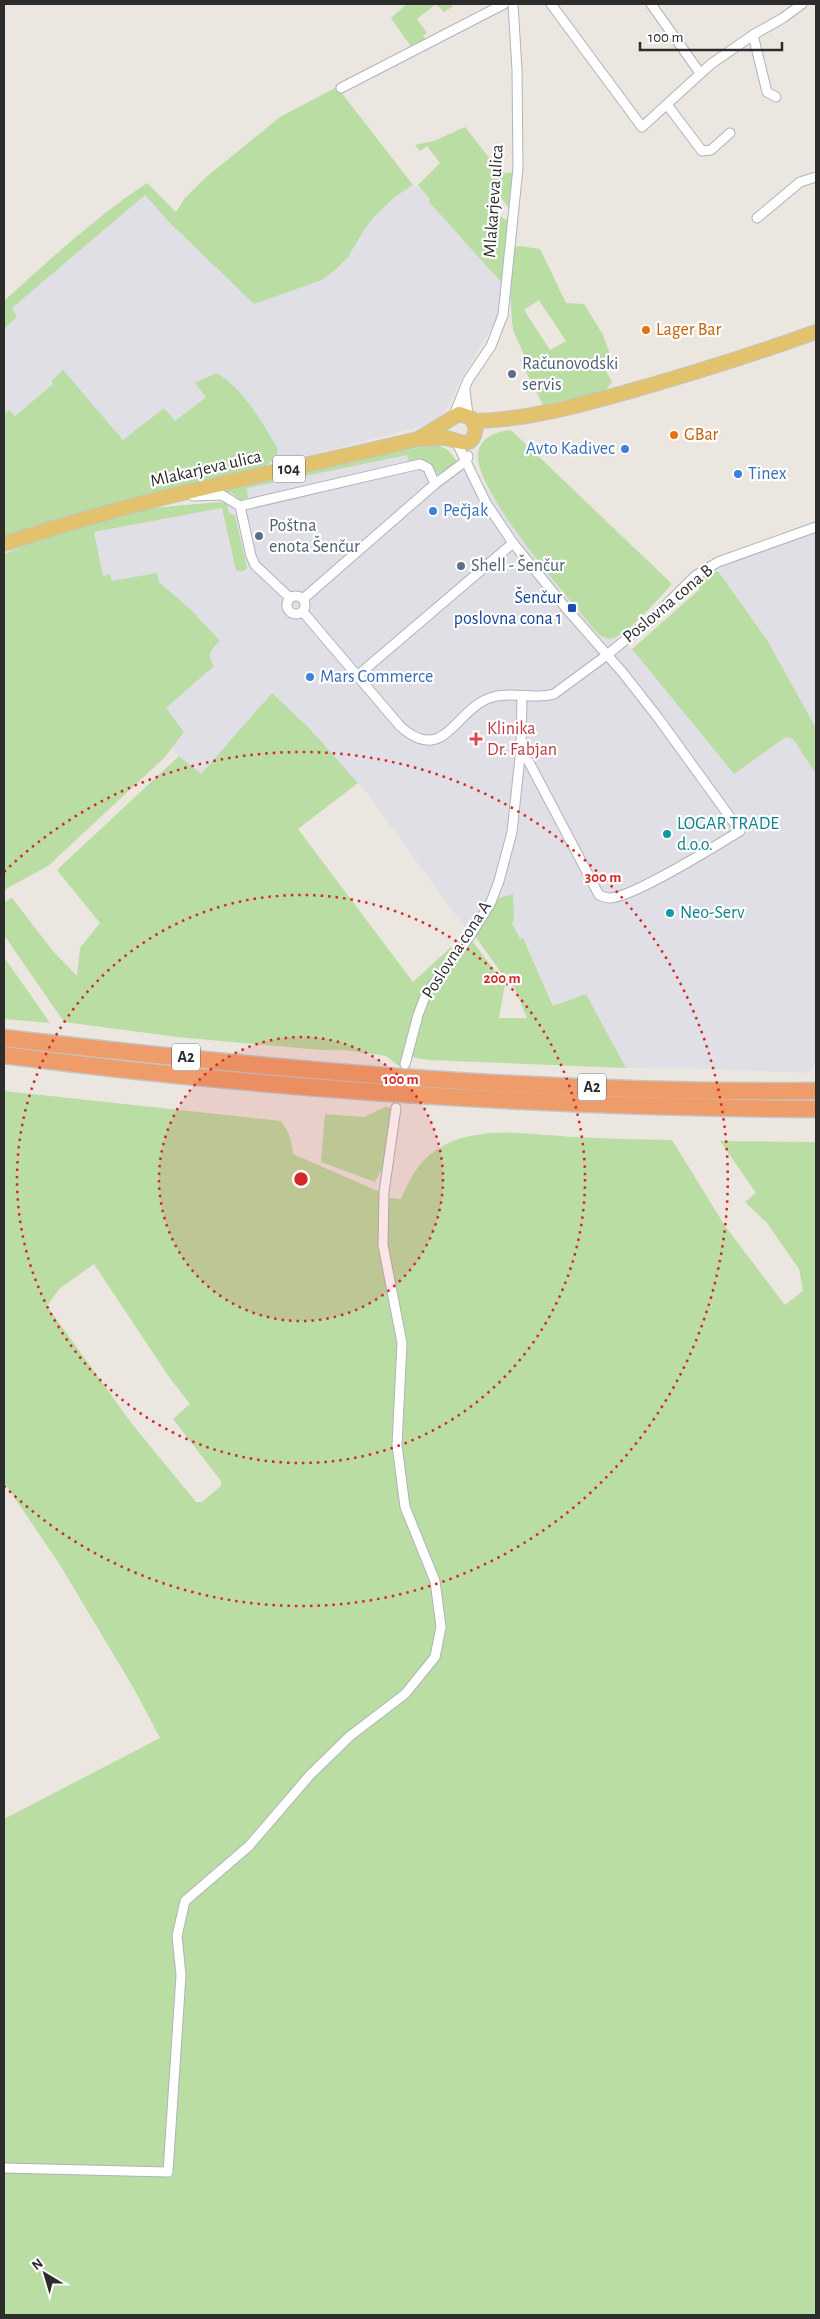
<svg xmlns="http://www.w3.org/2000/svg" width="820" height="2319" font-family="'Alegreya Sans',sans-serif">
<style>
.industrial{fill:#e1dfe6}
.green{fill:#b9dda2;fill-rule:evenodd}
.lines{fill:none;stroke-linecap:round;stroke-linejoin:round}
.minor-casing{stroke:#b0b3bb;stroke-width:11}
.primary-casing{stroke:#c4c4c4;stroke-width:16}
.motorway-casing{stroke:#c4c4c4;stroke-width:19}
.minor{stroke:#fff;stroke-width:9}
.primary{stroke:#e3c26e;stroke-width:14}
.motorway{stroke:#ee9c69;stroke-width:16}
.ring{fill:none;stroke:#d62828;stroke-width:2.5;stroke-dasharray:2.5 5}
.food-dot{fill:#e8710a;stroke:#fff;stroke-width:2}
.service-dot{fill:#5c6f8a;stroke:#fff;stroke-width:2}
.shop-dot{fill:#3f7fe0;stroke:#fff;stroke-width:2}
.transit-dot{fill:#1a4fb4;stroke:#fff;stroke-width:2}
.health-dot{fill:#e0444e;stroke:#fff;stroke-width:2}
.culture-dot{fill:#0f9aa8;stroke:#fff;stroke-width:2}
.labels{text-anchor:middle;dominant-baseline:central;stroke-width:4.5;stroke-linejoin:round;paint-order:stroke}
.shield{fill:#fff;stroke:#6b6b6b;stroke-width:1}
.shield-label{font-size:16px;font-weight:bold;fill:#2c2c2c}
.street-label{font-size:18px;fill:#2c2c2c;stroke:#fff}
.food-label{font-size:18px;fill:#c56008;stroke:#fff;text-anchor:start}
.service-label{font-size:18px;fill:#4e5e75;stroke:#fff;text-anchor:start}
.shop-label{font-size:18px;fill:#366cbe;stroke:#fff;text-anchor:start}
.transit-label{font-size:18px;fill:#164399;stroke:#fff;text-anchor:end}
.health-label{font-size:18px;fill:#be3a42;stroke:#fff;text-anchor:start}
.culture-label{font-size:18px;fill:#0d838f;stroke:#fff;text-anchor:start}
.centre{fill:#d62828;stroke:#fff;stroke-width:2.5}
.ring-label{font-size:15px;text-anchor:middle;font-weight:bold;fill:#d62828;stroke:#fff;stroke-width:4.5;stroke-linejoin:round;paint-order:stroke}
</style>
<rect width="100%" height="100%" fill="#ece6e0"/>
<g class="industrial">
<path d="M413,185L415,187L418,185L502,283L499,315L461,379L439,422L270,465L276,458L278,450L250,406L229,381L195,383L206,396L175,421L164,408L123,440L63,371L51,381L53,384L15,416L9,410L4,415V329L17,317L11,308L145,195L169,222L254,304L322,280L335,270L348,257L364,230L374,217L396,196Z"/>
<path d="M407,455L419,461H426L438,474L458,463L468,462L527,546L599,635L608,639L615,638L632,649L734,774L786,737H789L793,739L816,774V1063L807,1073L715,1069L626,1068L586,994L554,1006L523,938L520,939L499,898L475,936L468,932L361,785L349,774L201,775L171,749L184,732L166,708L201,678L209,654L220,641L191,610L159,582L111,581L103,576L94,532L222,508L236,571H243L247,568L235,515L229,514L227,503L248,498L246,488Z"/>
<path d="M816,521V728L767,640L718,571L713,560Z"/>
</g>
<g class="green">
<path d="M407,4H451L453,6L444,12L436,4L417,19L427,33L423,36L426,40L412,48L391,18Z"/>
<path d="M337,87L413,185L396,196L374,217L364,230L348,257L335,270L322,280L254,304L169,222L145,195L12,308L17,317L4,329V301C49,260 96,217 147,183L176,212L185,198L204,179L280,117Z"/>
<path d="M465,127L497,168L505,173L514,172L510,209L502,199L494,205L499,215L506,220L509,218L502,283L429,202L430,199L418,185L440,163L427,146L420,151L415,145L434,141Z"/>
<path d="M519,246L540,249L566,303L584,304L603,335L613,362L604,367L612,382L605,391L543,405L520,360L525,357L513,330L512,322L510,287L513,248ZM539,300L566,341L550,350L524,310Z"/>
<path d="M63,370L123,440L164,408L175,421L206,397L195,383L216,373C241,385 264,425 278,449C274,472 245,471 226,475L4,537V415L9,410L15,416L53,384L51,381Z"/>
<path d="M511,430L670,582L671,585C660,597 627,635 614,638C608,640 604,637 599,635C572,602 476,494 478,455C479,438 497,431 511,430Z"/>
<path d="M435,444L448,450L458,463L438,474L426,461L409,462L407,455L247,488L248,498L240,500L232,493L215,490Z"/>
<path d="M220,502L227,503L229,514L235,515L247,568L244,571H236L222,508L94,532L103,576L110,574L112,581L157,573L159,582L191,610L220,641C211,650 206,655 214,666L166,708L184,732L165,757L48,866L4,890V554L44,537L141,509Z"/>
<path d="M718,571L767,640L816,728V774L793,739L786,737L734,774L632,649L700,589L696,583L708,574Z"/>
<path d="M272,693L309,728L358,783L298,829L413,982L451,947L454,949L421,995L413,1015L402,1063L399,1066L386,1056L344,1050H321L177,1037L64,1022L4,935V902L12,898L53,951L77,976L80,948L100,923L57,870L179,756L201,774Z"/>
<path d="M513,894L514,920L512,923L520,939L523,938L553,1006L586,994L626,1068L429,1060L411,1057L426,1003L472,941L505,984L499,1018H527L514,987L507,981L475,936L499,898Z"/>
<path d="M4,957L50,1023L4,1019Z"/>
<path d="M4,1091L281,1121C289,1131 292,1142 293,1154L380,1192L387,1200L389,1198L401,1199C409,1180 418,1162 436,1150C477,1123 531,1135 577,1137C609,1139 640,1139 672,1140L725,1226L785,1305L803,1291L799,1269L767,1223L745,1202L756,1193L720,1141L816,1142V2315H4V1819L160,1738L133,1687L60,1565L4,1482ZM94,1264L169,1377L190,1404L173,1419L221,1481V1486L202,1502H196L132,1424L47,1306L59,1289Z"/>
<path d="M385,1107L392,1108L382,1169L375,1182L321,1162L325,1114L364,1117Z"/>
</g>
<g class="lines">
<defs>
<g id="minor">
<path d="M551,4L642,127L711,64L753,35"/>
<path d="M651,4L700,73"/>
<path d="M341,88L504,4"/>
<path d="M776,97L767,92L753,35L783,18L802,4"/>
<path d="M668,106L702,151L711,150L730,133"/>
<path d="M757,218L800,182L816,177"/>
<path d="M465,391L468,415"/>
<path d="M454,415L468,380L491,346L503,315L518,168L517,70L513,4"/>
<path d="M457,443L486,503L513,543L565,607L623,673L659,719L740,831C719,844 631,898 610,898C607,898 602,896 599,895L521,747L522,697"/>
<path d="M193,496L222,495L240,506L251,556L255,565L290,598"/>
<path d="M240,506L420,464L428,468L435,484"/>
<circle cx="296" cy="605" r="9"/>
<path d="M303,599L435,484L467,460L468,456"/>
<path d="M303,612L400,726C445,767 455,707 493,697C513,691 534,700 554,694L607,655L658,613L695,576L718,562L816,527"/>
<path d="M357,676L513,543"/>
<path d="M405,1064L418,1015L426,994L470,936L491,902L499,881L512,832L521,748"/>
<path d="M4,2168L168,2172L181,1975L177,1936L185,1901L249,1846L310,1775L350,1736L405,1694L435,1657L441,1627L435,1581L405,1507L397,1445L402,1343L383,1245L384,1192L396,1108"/>
</g>
<g id="primary">
<path d="M474,421C526,420 577,406 627,392C691,374 754,354 816,332"/>
<path d="M4,544C139,498 279,472 418,439C428,439 437,437 446,438C459,440 473,452 476,427L471,418L459,414L418,439"/>
</g>
<g id="motorway">
<path d="M4,1038C273,1070 545,1094 816,1091"/>
<path d="M4,1055C273,1090 545,1107 816,1109"/>
</g>
</defs>
<use href="#minor" class="minor-casing"/>
<use href="#primary" class="primary-casing"/>
<use href="#motorway" class="motorway-casing"/>
<use href="#minor" class="minor"/>
<use href="#primary" class="primary"/>
<use href="#motorway" class="motorway"/>
</g>
<circle cx="301" cy="1179" r="142" fill="#d62828" fill-opacity=".12"/>
<g class="ring">
<circle cx="301" cy="1179" r="142"/>
<circle cx="301" cy="1179" r="284"/>
<path d="M4 872A427 427 0 1 1 4 1486"/>
</g>
<g class="food-dot">
<circle cx="646" cy="330" r="5"/>
<circle cx="674" cy="435" r="5"/>
</g>
<g class="service-dot">
<circle cx="512" cy="374" r="5"/>
<circle cx="259" cy="536" r="5"/>
<circle cx="461" cy="566" r="5"/>
</g>
<g class="shop-dot">
<circle cx="625" cy="449" r="5"/>
<circle cx="738" cy="474" r="5"/>
<circle cx="433" cy="511" r="5"/>
<circle cx="310" cy="677" r="5"/>
</g>
<rect class="transit-dot" x="567" y="603" width="10" height="10" rx="2.5"/>
<path class="health-dot" d="M473.5 731.5h5v5h5v5h-5v5h-5v-5h-5v-5h5z"/>
<g class="culture-dot">
<circle cx="667" cy="834" r="5"/>
<circle cx="670" cy="913" r="5"/>
</g>
<g class="labels">
<g class="shield">
<rect x="273" y="455.5" width="32" height="27" rx="4"/>
<rect x="172" y="1043.5" width="28" height="27" rx="4"/>
<rect x="578" y="1073.5" width="28" height="27" rx="4"/>
</g>
<g class="shield-label">
<text x="289" y="469">104</text>
<text x="186" y="1057">A2</text>
<text x="592" y="1087">A2</text>
</g>
<g class="street-label">
<text transform="translate(494 201) rotate(-86)">Mlakarjeva ulica</text>
<text transform="translate(206 469) rotate(-13)">Mlakarjeva ulica</text>
<text transform="translate(668 604) rotate(-40)">Poslovna cona B</text>
<text transform="translate(457 950) rotate(-57)">Poslovna cona A</text>
</g>
<g class="food-label">
<text x="656" y="330">Lager Bar</text>
<text x="684" y="435">GBar</text>
</g>
<g class="service-label">
<text x="522" y="364">Računovodski<tspan x="522" dy="21">servis</tspan></text>
<text x="269" y="526">Poštna<tspan x="269" dy="21">enota Šenčur</tspan></text>
<text x="471" y="566">Shell - Šenčur</text>
</g>
<g class="shop-label">
<text x="615" y="449" text-anchor="end">Avto Kadivec</text>
<text x="748" y="474">Tinex</text>
<text x="443" y="511">Pečjak</text>
<text x="320" y="677">Mars Commerce</text>
</g>
<g class="transit-label">
<text x="562" y="598">Šenčur<tspan x="562" dy="21">poslovna cona 1</tspan></text>
</g>
<g class="health-label">
<text x="487" y="729">Klinika<tspan x="487" dy="21">Dr. Fabjan</tspan></text>
</g>
<g class="culture-label">
<text x="677" y="824">LOGAR TRADE<tspan x="677" dy="21">d.o.o.</tspan></text>
<text x="680" y="913">Neo-Serv</text>
</g>
</g>
<circle cx="301" cy="1179" r="8" class="centre"/>
<g class="ring-label">
<text x="603" y="882">300 m</text>
<text x="502" y="983">200 m</text>
<text x="401" y="1084">100 m</text>
</g>
<rect width="820" height="2319" fill="none" stroke="#2c2c2c" stroke-width="10"/>
<g transform="translate(45 2274) rotate(322)" stroke="#ffffff" stroke-width="4" paint-order="stroke">
<path d="M0-4L9 19L0 12L-9 19Z" fill="#2c2c2c"/>
<text y="-8" font-size="14" font-weight="bold" text-anchor="middle" fill="#2c2c2c">N</text>
</g>
<path d="M640 42v8h142v-8" fill="none" stroke="#2c2c2c" stroke-width="2.5"/>
<text x="648" y="42" font-size="15" fill="#2c2c2c" stroke="#ffffff" stroke-width="4" paint-order="stroke">100 m</text>
</svg>
